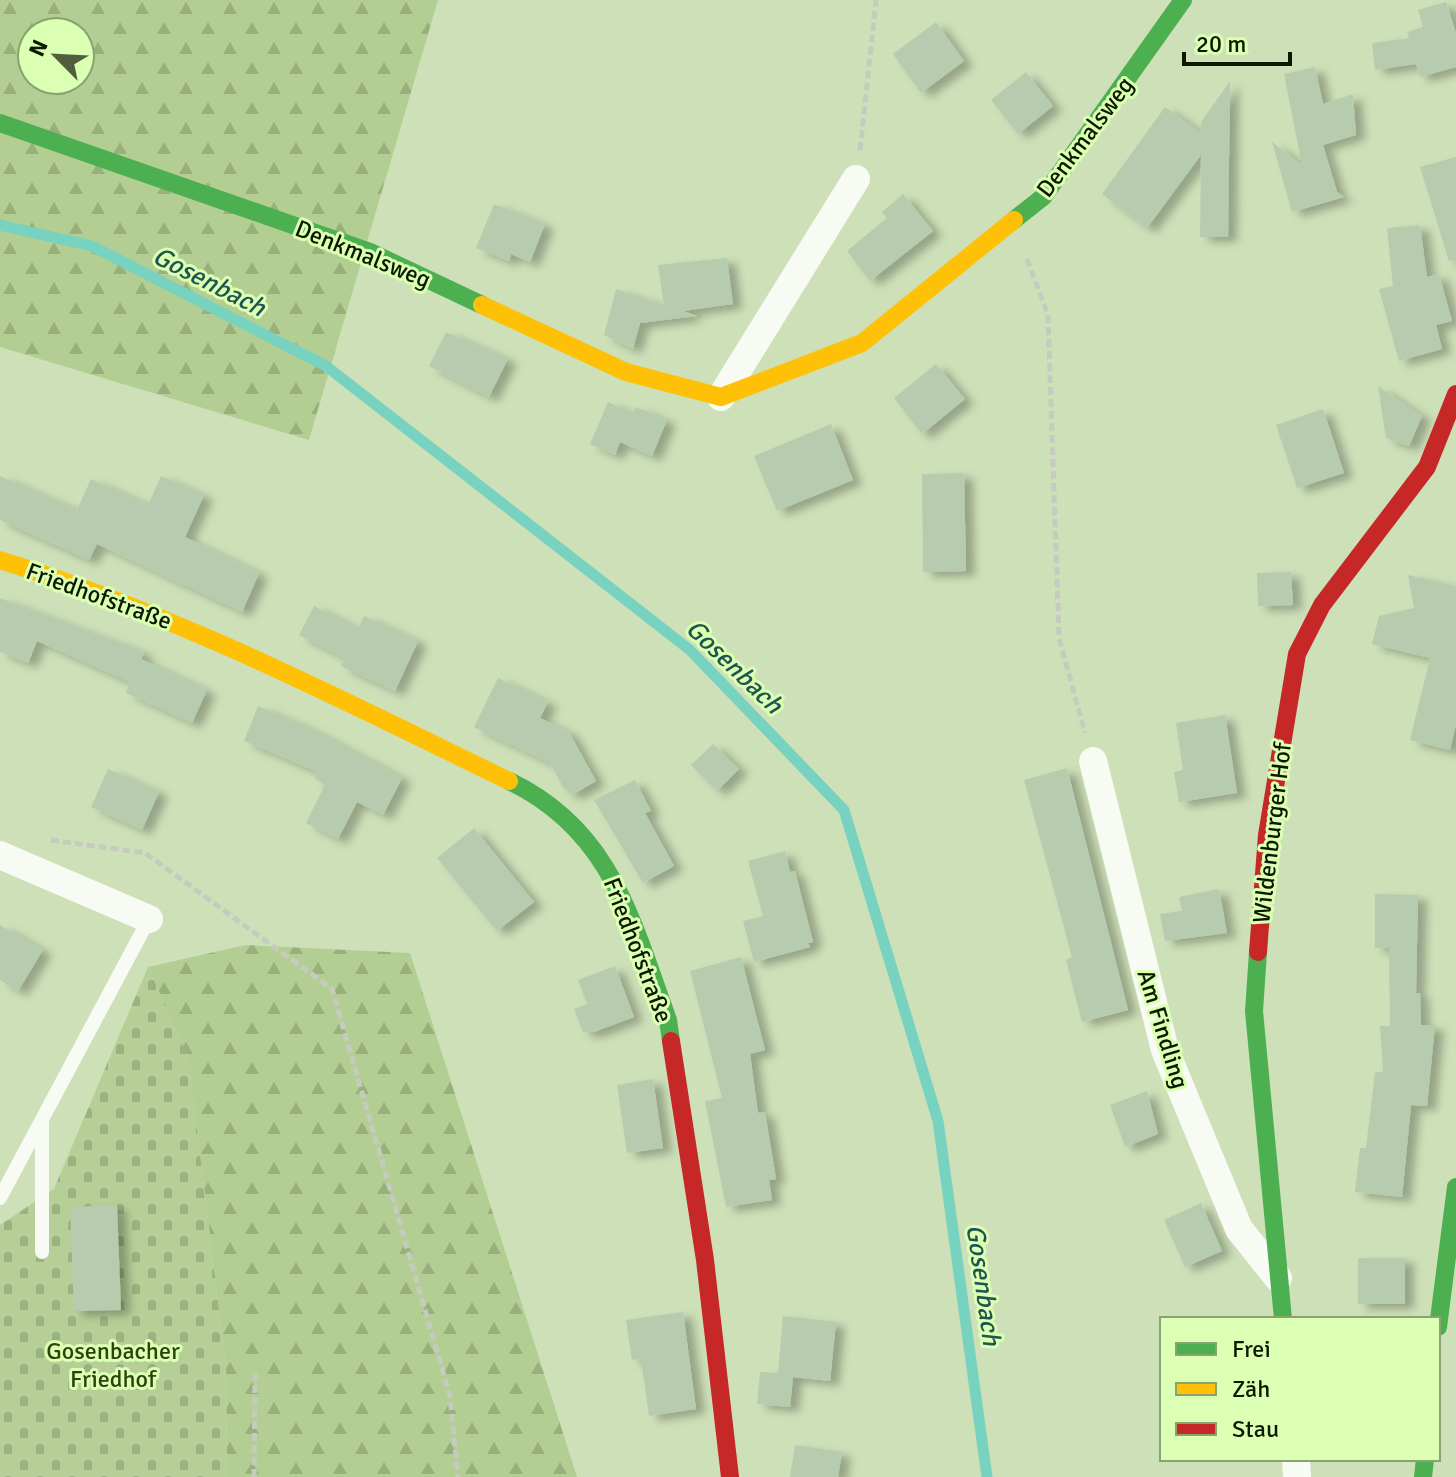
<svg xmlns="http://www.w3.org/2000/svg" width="1456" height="1477" font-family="Signika,sans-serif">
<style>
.forest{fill:url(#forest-firs);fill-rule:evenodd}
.cemetery{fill:url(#cemetery-stones)}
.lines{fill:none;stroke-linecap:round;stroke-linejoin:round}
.stream{stroke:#77d2c0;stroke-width:11}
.building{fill:#b7ccaf;filter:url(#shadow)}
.path{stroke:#c5cbbf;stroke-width:5;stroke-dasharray:8 4;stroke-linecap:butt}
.lane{stroke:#f8faf4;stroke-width:14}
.street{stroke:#f8faf4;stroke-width:28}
.fast{stroke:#4caf50;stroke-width:18}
.slow{stroke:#ffc107;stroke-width:18}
.jam{stroke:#c62828;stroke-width:18}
.labels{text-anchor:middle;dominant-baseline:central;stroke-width:6;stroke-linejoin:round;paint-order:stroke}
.street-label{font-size:24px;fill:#0c1800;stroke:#dbffb3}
.park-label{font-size:24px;fill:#2d420b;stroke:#dbffb3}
.water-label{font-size:26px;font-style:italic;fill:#205450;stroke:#dbffb3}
</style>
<defs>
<pattern id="forest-firs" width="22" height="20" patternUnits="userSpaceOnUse" patternTransform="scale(2)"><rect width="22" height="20" fill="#b3ce93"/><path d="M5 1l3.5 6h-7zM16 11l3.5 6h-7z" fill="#99b07d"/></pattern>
<pattern id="cemetery-stones" width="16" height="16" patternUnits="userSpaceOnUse" patternTransform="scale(2)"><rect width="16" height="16" fill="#b5cf97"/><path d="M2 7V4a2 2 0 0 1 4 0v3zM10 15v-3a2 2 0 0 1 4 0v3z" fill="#9ab180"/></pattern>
<filter id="shadow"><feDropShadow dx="9" dy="5" stdDeviation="4" flood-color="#0004"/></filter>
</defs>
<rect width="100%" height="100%" fill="#cde0b8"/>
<g class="forest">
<path d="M0,0H438L309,440L0,347ZM32,32H80V80H32Z"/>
<path d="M246,945L410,953L577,1477H227L226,1367L188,1057L148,967Z"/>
</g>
<path class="cemetery" d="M148,967L188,1056L226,1367L227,1477H0V1225L54,1189Z"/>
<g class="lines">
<path class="stream" d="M0,225L92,246L326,366L690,650L844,810L938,1121L987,1477"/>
</g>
<g class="building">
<path d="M1446,2L1456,33V67L1420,77L1416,64L1375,70L1372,43L1409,38L1407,32L1423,27L1418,10Z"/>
<path d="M936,22L964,61L921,93L893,54Z"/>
<path d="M1315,67L1323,104L1353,94L1356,135L1323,145L1337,192L1344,197L1292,212L1272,142L1302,165L1284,74Z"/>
<path d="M1026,72L1053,106L1018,134L991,100Z"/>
<path d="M1230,81L1228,237H1200L1201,155L1147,228L1102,194L1165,107L1201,133V122Z"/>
<path d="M1456,157V260L1449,261L1420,167Z"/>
<path d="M903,194L933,231L870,281L847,251L887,218L882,212Z"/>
<path d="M494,204L545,224L530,262L511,254L509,261L476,248Z"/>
<path d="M1420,225L1427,277L1439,274L1452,321L1436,325L1442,349L1399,361L1379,289L1393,286L1387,228Z"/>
<path d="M727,258L733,304L683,311L697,316L640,323L633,349L604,335L616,289L664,305L658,265Z"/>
<path d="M446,332L508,359L489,397L429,366Z"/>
<path d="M936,364L965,399L922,434L894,398Z"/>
<path d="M1378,386L1422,416L1409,446L1386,438Z"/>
<path d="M608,402L633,413L636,407L667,420L652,456L620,442L615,455L590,444Z"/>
<path d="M1323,409L1344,473L1297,488L1276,425Z"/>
<path d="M831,424L853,480L777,511L754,456Z"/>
<path d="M964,473L966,571L923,572L922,474Z"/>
<path d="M0,476L77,510L91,479L148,505L161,476L204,495L185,537L259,573L242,612L97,544L89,560L0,520Z"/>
<path d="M1291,572L1293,605L1258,606L1257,573Z"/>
<path d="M1408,575L1456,586V724L1450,750L1410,740L1430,658L1372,644L1379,616L1414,608Z"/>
<path d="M0,598L144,652L141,659L207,690L192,723L126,693L130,682L37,641L28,663L0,652Z"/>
<path d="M314,606L358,629L364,616L418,641L395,691L341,666L345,658L299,635Z"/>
<path d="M498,678L548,702L540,718L569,732L596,781L572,795L563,787L550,763L474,727Z"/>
<path d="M258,706L307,727L402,778L383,815L357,802L338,839L306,823L325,785L315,779L318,772L244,741Z"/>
<path d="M1225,715L1237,793L1179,802L1174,772L1183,770L1176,723Z"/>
<path d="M713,744L739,769L717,791L691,765Z"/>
<path d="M1067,768L1128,1010L1082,1022L1066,960L1072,957L1024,780Z"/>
<path d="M108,769L159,792L142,830L91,807Z"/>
<path d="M635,780L651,811L645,813L674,866L643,883L594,800Z"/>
<path d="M474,828L534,902L497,931L437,858Z"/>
<path d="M785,851L790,872L795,871L813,942L808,943L810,947L754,962L743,921L763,916L748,861Z"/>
<path d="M1219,889L1227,933L1165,941L1160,914L1182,911L1179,897Z"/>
<path d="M1375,894L1418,895L1416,993H1420L1421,1025H1435L1427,1106L1411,1105L1402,1197L1355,1192L1360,1148H1366L1375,1072H1383L1380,1026H1390L1389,948H1375Z"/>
<path d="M0,925L43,950L18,991L0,980Z"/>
<path d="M741,957L765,1050L750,1054L758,1113L765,1112L776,1179L769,1180L772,1200L726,1207L705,1101L722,1098L690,971Z"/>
<path d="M615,966L634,1017L594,1032H583L574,1009L587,1004L578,980Z"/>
<path d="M653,1079L663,1148L627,1153L617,1085Z"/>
<path d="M1147,1091L1158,1134L1125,1147L1110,1105Z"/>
<path d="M1201,1203L1222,1251L1185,1267L1164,1220Z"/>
<path d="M117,1205L121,1310L74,1311L70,1207Z"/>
<rect x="1358" y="1258" width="47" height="46"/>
<path d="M683,1312L696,1409L649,1416L641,1359L632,1360L626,1320Z"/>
<path d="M783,1316L836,1322L830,1381L793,1377L790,1407L757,1404L760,1372L778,1373Z"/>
<path d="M795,1445L842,1452L838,1477H790Z"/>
</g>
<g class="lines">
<g class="path">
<path d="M860,150L876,0"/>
<path d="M1027,259L1048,315L1059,638L1085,733"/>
<path d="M51,840L145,853L332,989L450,1396L458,1477"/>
<path d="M254,1477L255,1370"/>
</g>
<g class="lane">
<path d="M0,1198L149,919"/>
<path d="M42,1252V1121"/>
</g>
<g class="street">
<path d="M721,397L856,179"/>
<path d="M1093,761L1165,1050L1239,1229L1278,1278"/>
<path d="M0,855L149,919"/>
<path d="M1296,1459L1297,1477"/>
</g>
<g class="fast">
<path d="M0,123L370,252L482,305"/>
<path d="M1014,220L1043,197L1183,0"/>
<path d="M509,781C612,830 632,922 668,1020L671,1041"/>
<path d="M1258,952L1254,1011L1283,1319"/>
<path d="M1438,1327L1456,1187"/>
<path d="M1423,1477L1425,1459"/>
</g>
<g class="slow">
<path d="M482,305L626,372L721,397L862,343L1014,220"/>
<path d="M0,560C178,615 342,700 509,781"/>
</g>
<g class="jam">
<path d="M1258,952L1267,835L1297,654L1322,605L1427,467L1456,394"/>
<path d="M671,1041L705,1260L730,1477"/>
</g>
</g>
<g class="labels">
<g class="street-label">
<text transform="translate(1085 137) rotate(-53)">Denkmalsweg</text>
<text transform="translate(363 254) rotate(22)">Denkmalsweg</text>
<text transform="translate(99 596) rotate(20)">Friedhofstraße</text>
<text transform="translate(1272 833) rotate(-83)">Wildenburger Hof</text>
<text transform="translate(638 950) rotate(69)">Friedhofstraße</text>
<text transform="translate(1163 1029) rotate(73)">Am Findling</text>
</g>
<g class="park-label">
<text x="113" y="1351">Gosenbacher<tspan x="113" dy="28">Friedhof</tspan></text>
</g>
<g class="water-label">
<text transform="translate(209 282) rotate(27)">Gosenbach</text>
<text transform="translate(734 667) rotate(44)">Gosenbach</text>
<text transform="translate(983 1285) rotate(82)">Gosenbach</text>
</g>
</g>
<rect x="1160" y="1317" width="280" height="144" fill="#dbffb3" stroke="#88a36b" stroke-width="2"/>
<rect x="1176" y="1343" width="40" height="12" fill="#4caf50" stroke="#88a36b" stroke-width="2"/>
<text x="1232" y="1357" font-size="24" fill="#0c1800">Frei</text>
<rect x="1176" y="1383" width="40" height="12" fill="#ffc107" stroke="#88a36b" stroke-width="2"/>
<text x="1232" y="1397" font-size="24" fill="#0c1800">Zäh</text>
<rect x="1176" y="1423" width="40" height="12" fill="#c62828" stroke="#88a36b" stroke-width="2"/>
<text x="1232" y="1437" font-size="24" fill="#0c1800">Stau</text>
<g transform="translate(56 56) rotate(294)"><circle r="38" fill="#dbffb3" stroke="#88a36b" stroke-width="2"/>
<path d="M0-6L14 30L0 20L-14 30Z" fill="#505e40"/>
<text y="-12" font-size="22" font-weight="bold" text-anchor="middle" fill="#0c1800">N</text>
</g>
<path d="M1184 52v12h106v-12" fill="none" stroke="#0c1800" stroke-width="4"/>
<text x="1196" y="52" font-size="24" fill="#0c1800" stroke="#dbffb3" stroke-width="6" paint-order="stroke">20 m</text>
</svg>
